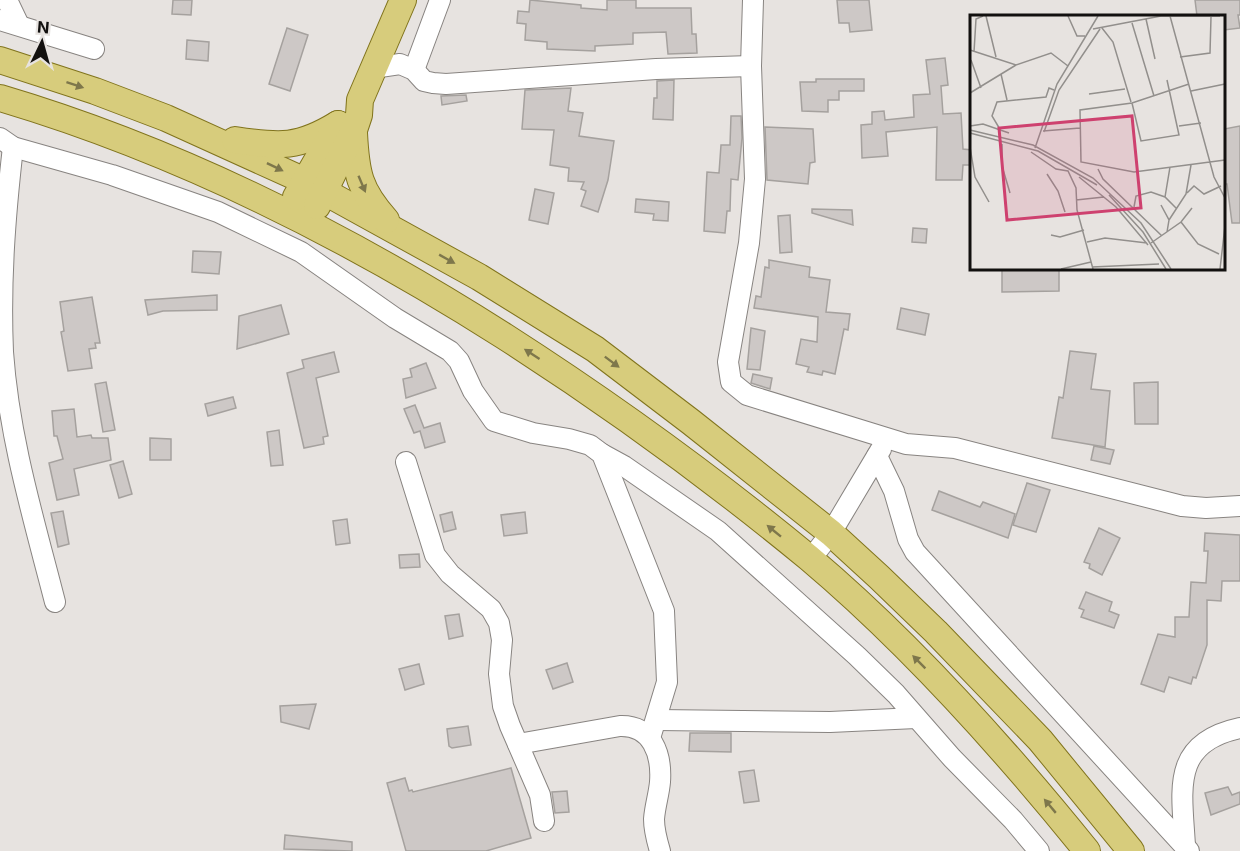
<svg xmlns="http://www.w3.org/2000/svg" width="1240" height="851" font-family="Inter,sans-serif">
<style>
.building{fill:#cdc8c6;stroke:#a5a19e;stroke-width:1.5}
.lines{fill:none;stroke-linecap:round;stroke-linejoin:round}
.minor-casing{stroke:#888481;stroke-width:22}
.major-casing{stroke:#81741d;stroke-width:28}
.minor{stroke:#fff;stroke-width:20}
.major{stroke:#d7cc7c;stroke-width:26}
.oneway{fill:#7e774b}
.inset-road{fill:none;stroke:#928f8c;stroke-width:1.5}
.view{fill:#ce416f;fill-opacity:0.15;stroke:#ce416f;stroke-width:3}
.inset-edge{fill:none;stroke:#12100f;stroke-width:3}
</style>
<rect width="100%" height="100%" fill="#e7e3e0"/>
<g class="building">
<path d="M173,0H192L191,15L172,14Z"/>
<path d="M530,0L581,5V8L607,10V0H636V8H691L692,34H696L697,53L668,54L666,32L633,33V44L595,46V51L547,49V42L525,40L526,24L517,23L518,11L529,12Z"/>
<path d="M837,0H869L872,30L850,32L849,23H839Z"/>
<path d="M1195,0H1240V15H1238L1240,28L1224,30V16H1197Z"/>
<path d="M287,28L308,35L290,91L269,84Z"/>
<path d="M187,40L209,42L208,61L186,59Z"/>
<path d="M945,58L948,85L941,86L943,114L961,113L963,149L972,150V165H963L962,180H936L937,127L886,132L888,156L862,158L861,125L872,124V112L884,111L885,120L914,117L913,95L930,94L926,60Z"/>
<path d="M816,79H864V91H839V100H828V112L802,111L800,82H816Z"/>
<path d="M674,80L673,120L653,119L654,98H657V81Z"/>
<path d="M571,88L568,111L583,113L579,136L614,141L608,180L598,212L581,206L586,191L581,189L584,182L568,181L569,168L550,165L554,130L522,129L525,90Z"/>
<path d="M466,95L467,101L442,105L441,96Z"/>
<path d="M731,116H741L742,138L738,180L731,179L730,211H727L725,233L704,231L707,172L719,173L721,145H730Z"/>
<path d="M1240,126V223H1232L1227,184H1224V129Z"/>
<path d="M765,127L813,129L815,162L810,163L808,184L767,180Z"/>
<path d="M535,189L554,193L548,224L529,220Z"/>
<path d="M636,199L669,202L668,221L653,220L654,214L635,212Z"/>
<path d="M812,209L852,210L853,225L812,213Z"/>
<path d="M790,215L792,252L780,253L778,216Z"/>
<path d="M913,228L927,229L926,243L912,242Z"/>
<path d="M193,251L221,252L219,274L192,272Z"/>
<path d="M769,260L810,267L809,277L830,280L826,312L850,314L848,330L844,329L835,374L823,371L822,375L807,372L809,367L796,364L801,339L817,342L818,317L754,308L756,296L761,297L765,267L769,268Z"/>
<path d="M1002,268H1059V291L1002,292Z"/>
<path d="M217,295V310L163,311L148,315L145,300Z"/>
<path d="M92,297L100,343H95L96,348L89,349L92,368L68,371L61,332L64,331L60,302Z"/>
<path d="M281,305L289,334L237,349L239,316Z"/>
<path d="M901,308L929,314L925,335L897,329Z"/>
<path d="M751,328L765,331L760,370L747,369Z"/>
<path d="M1070,351L1096,354L1091,389L1110,391L1105,447L1052,438L1059,397L1063,398Z"/>
<path d="M334,352L339,372L316,378L328,436L323,437L324,444L304,448L287,373L304,368L302,360Z"/>
<path d="M426,363L436,388L406,398L403,379L412,377L410,369Z"/>
<path d="M753,374L772,378L770,389L751,383Z"/>
<path d="M106,382L115,430L103,432L95,384Z"/>
<path d="M1158,382V424H1135L1134,383Z"/>
<path d="M233,397L236,408L208,416L205,404Z"/>
<path d="M415,405L424,428L440,423L445,442L425,448L420,431L414,433L404,409Z"/>
<path d="M74,409L77,437L91,435L92,438H108L111,460L74,469L79,495L57,500L49,463L63,459L57,436H54L52,411Z"/>
<path d="M279,430L283,465L271,466L267,432Z"/>
<path d="M150,438L171,439V460H150Z"/>
<path d="M1094,446L1114,450L1110,464L1091,460Z"/>
<path d="M123,461L132,494L119,498L110,465Z"/>
<path d="M1027,483L1050,490L1036,532L1013,525Z"/>
<path d="M939,491L980,507L983,502L1015,514L1008,538L932,510Z"/>
<path d="M63,511L69,544L58,547L51,513Z"/>
<path d="M452,512L456,529L444,532L440,515Z"/>
<path d="M525,512L527,533L504,536L501,515Z"/>
<path d="M347,519L350,543L336,545L333,521Z"/>
<path d="M1099,528L1120,538L1102,575L1089,568L1090,564L1084,562Z"/>
<path d="M1205,533L1240,535V581H1222L1221,601L1207,600V645L1196,678L1193,677L1191,684L1169,677L1164,692L1141,684L1158,634L1175,637V617H1189L1191,582L1206,583L1208,551H1204Z"/>
<path d="M419,554L420,567L400,568L399,555Z"/>
<path d="M1086,592L1112,602L1109,611L1119,615L1114,628L1081,617L1084,610L1079,608Z"/>
<path d="M459,614L463,636L449,639L445,616Z"/>
<path d="M567,663L573,682L553,689L546,670Z"/>
<path d="M419,664L424,684L405,690L399,669Z"/>
<path d="M316,704L309,729L281,722L280,706Z"/>
<path d="M468,726L471,745L452,748L449,746L447,729Z"/>
<path d="M690,733H731V752L689,751Z"/>
<path d="M511,768L531,838L486,851H406L387,783L405,778L409,791L412,790L413,792Z"/>
<path d="M754,770L759,801L744,803L739,772Z"/>
<path d="M1228,787L1232,795L1240,792V804L1211,815L1205,793Z"/>
<path d="M567,791L569,812L555,813L552,792Z"/>
<path d="M285,835L352,842V851L284,849Z"/>
</g>
<g class="lines">
<defs>
<g id="minor">
<path d="M7,0L19,25"/>
<path d="M753,0L751,66L755,179L749,243L728,362L731,382L747,395L906,444L955,448L1182,506L1206,508L1240,506"/>
<path d="M0,20L94,49"/>
<path d="M373,68L400,64L414,70L424,81L433,83L446,84L656,69L751,66"/>
<path d="M414,70L440,0"/>
<path d="M0,138L13,147L112,175L218,212L301,252L395,318L450,351L459,361L473,391L494,421L533,433L569,439L590,445L602,454L664,611L667,682L650,738"/>
<path d="M13,147C5,217 0,282 3,352C9,438 34,520 55,602"/>
<path d="M602,454L624,466L718,531L857,656L896,694L952,758L1013,820L1039,851"/>
<path d="M877,456L894,491L908,539L915,552L1189,851"/>
<path d="M406,462L435,555L450,574L491,609L499,623L502,640L499,674L503,706L510,726L540,795L544,821"/>
<path d="M810,560L831,533L881,449"/>
<path d="M657,720L830,722L916,718"/>
<path d="M518,744L620,726C652,725 662,754 660,782C659,794 655,806 654,819C654,830 657,841 660,851"/>
<path d="M1185,846C1182,790 1170,743 1240,728"/>
</g>
<g id="major">
<path d="M0,60L95,91L166,118L305,181L479,277L595,349L691,422L831,533L879,577L936,632L1040,740L1131,851"/>
<path d="M0,98C179,151 347,236 504,336C610,404 712,478 809,558C911,644 1003,747 1087,851"/>
<path d="M354,133C356,173 359,190 386,220"/>
<path d="M235,140C280,147 299,148 338,124"/>
<path d="M296,197L338,124"/>
<path d="M317,206L354,130L359,115L360,100L403,0"/>
</g>
</defs>
<use href="#minor" class="minor-casing"/>
<use href="#major" class="major-casing"/>
<use href="#minor" class="minor"/>
<use href="#major" class="major"/>
</g>
<defs><path id="oneway-solid" d="M-6-.8H1V-3.2L6.5 0L1 3.2V.8H-6Z" transform="scale(1.5)"/></defs>
<g class="oneway">
<use href="#oneway-solid" transform="translate(75 85) rotate(18)"/>
<use href="#oneway-solid" transform="translate(275 167) rotate(26)"/>
<use href="#oneway-solid" transform="translate(362 184) rotate(67)"/>
<use href="#oneway-solid" transform="translate(447 259) rotate(29)"/>
<use href="#oneway-solid" transform="translate(532 354) rotate(-147)"/>
<use href="#oneway-solid" transform="translate(612 362) rotate(37)"/>
<use href="#oneway-solid" transform="translate(774 531) rotate(-141)"/>
<use href="#oneway-solid" transform="translate(919 662) rotate(-135)"/>
<use href="#oneway-solid" transform="translate(1050 806) rotate(-130)"/>
</g>
<g transform="translate(970 15)">
<rect width="255" height="255" fill="#e7e3e0"/>
<path class="inset-road" d="M16,1L26,42M98,1L107,21H115M200,1L244,162L255,183M176,4L185,44M162,8L184,81M132,13L143,27L161,87M123,14L191,1H250M0,35L46,50L81,38L98,51M4,37L6,4L13,1M210,42L240,38L241,2M1,45L11,73M31,59L37,85M219,69L162,88L110,95L111,147L164,157L255,145M221,76L255,69M0,78L46,50M119,79L155,74M162,88L171,126L209,120L197,65M0,111L13,109L39,118M209,111L231,108M0,115L63,130L123,163L171,208L201,254M31,116L22,101L27,87L76,82L79,73L84,75M73,116L110,113M74,117L89,75L130,14M0,118L68,136L127,170M32,129V151L40,178M0,132L5,162L19,187M65,133L87,69L128,1M61,137L86,154L98,156L106,173L107,195L123,254M128,154L133,164L192,221M77,159L88,176L95,197M109,162L146,192L178,230M217,178L224,171L234,179L251,171M139,180L173,217L196,254M195,182L200,152M106,185L134,182M191,190L199,205L197,217M164,192L166,181L181,177L195,182L206,193M199,205L216,179L221,150M211,207L228,229L249,239M81,220L90,222L114,215M117,227L135,223L177,228M181,228L211,207L222,193M122,252L189,249M91,254L121,247M250,254L255,211"/>
<path class="view" d="M162,101L171,193L37,205L29,113Z"/>
<rect width="255" height="255" class="inset-edge"/>
</g>
<g transform="translate(42 42) rotate(5)" stroke="#e7e3e0" stroke-width="4.5" paint-order="stroke">
<path d="M0-4.5L10 22L0 15L-10 22Z" fill="#12100f"/>
<text y="-9" font-size="16" font-weight="bold" text-anchor="middle" fill="#12100f">N</text>
</g>
</svg>
